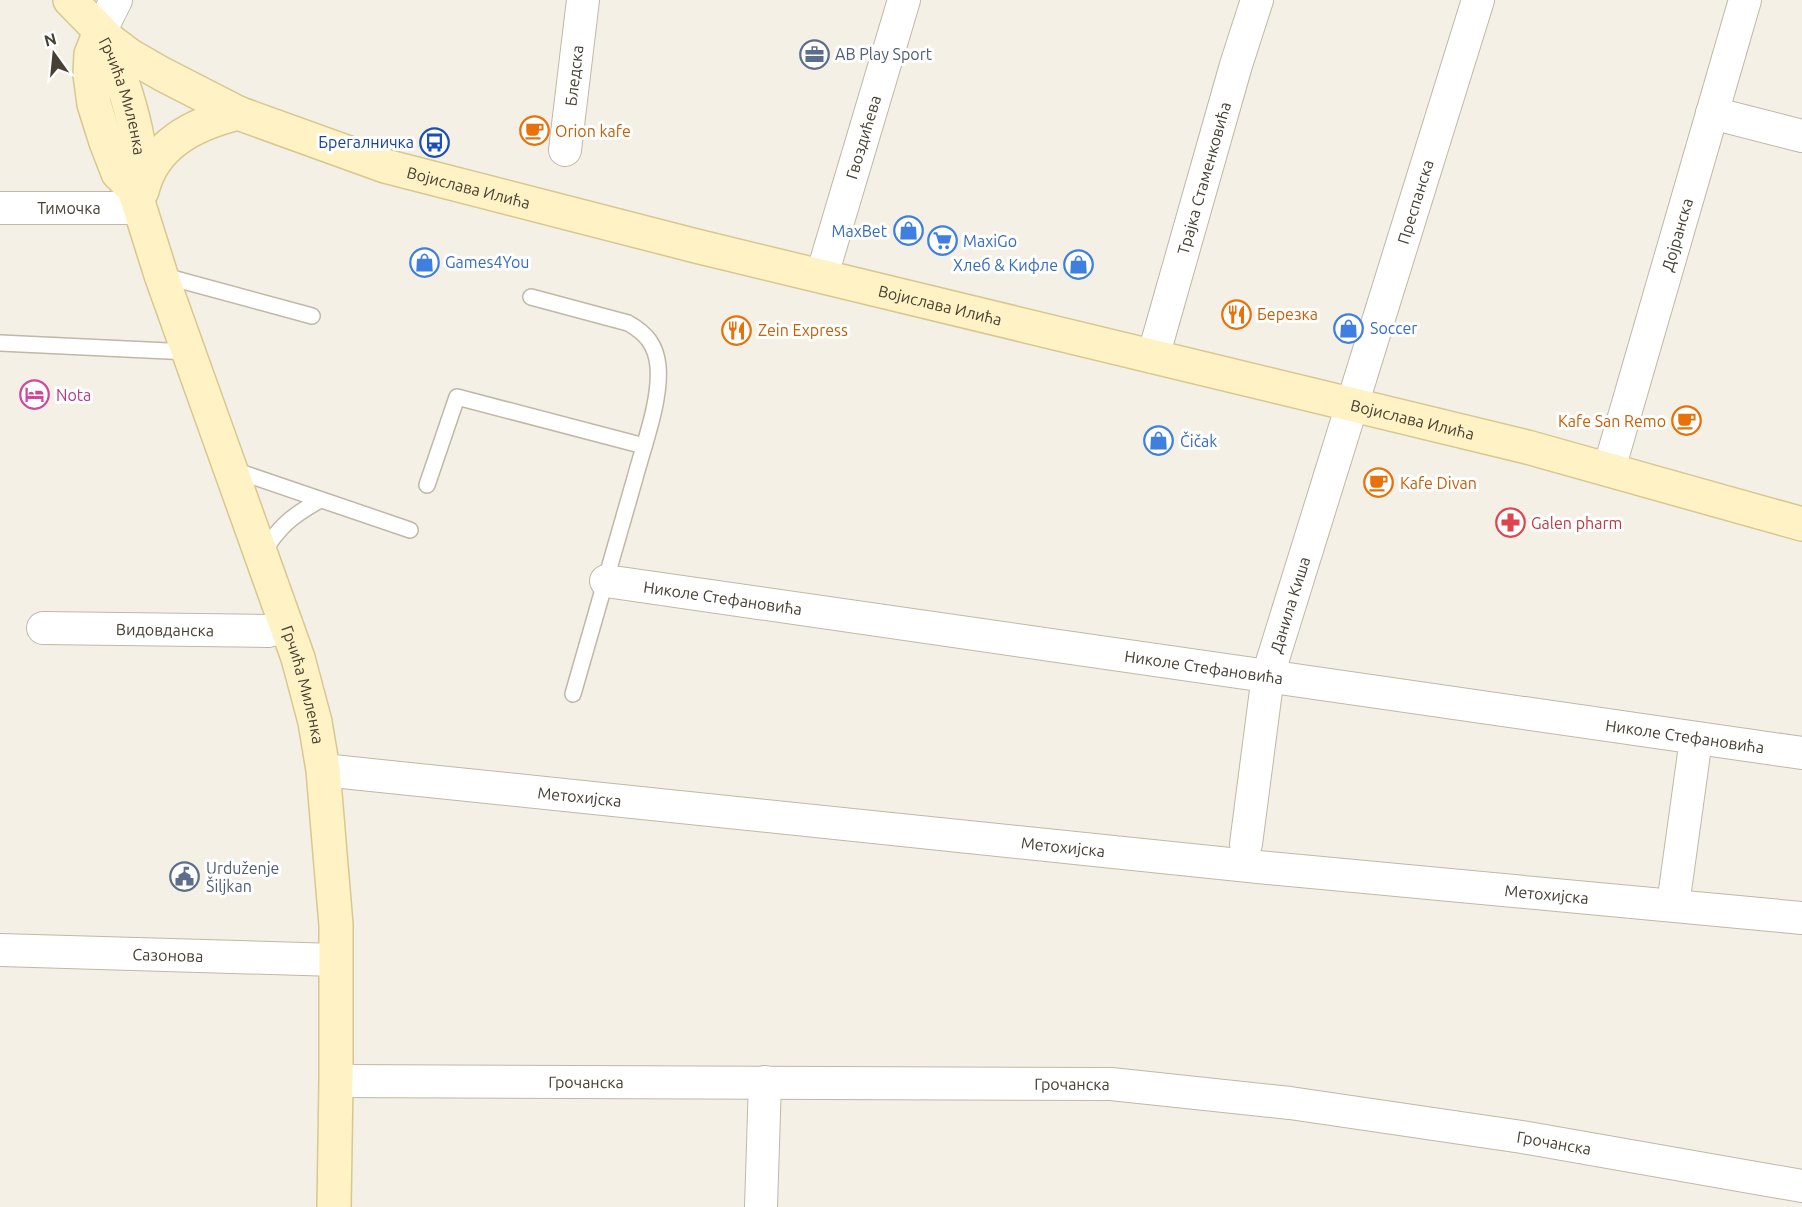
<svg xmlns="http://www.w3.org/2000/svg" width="1802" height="1207" font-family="Ubuntu,sans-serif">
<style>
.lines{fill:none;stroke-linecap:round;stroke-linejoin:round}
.lane-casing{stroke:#c0b8a7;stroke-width:18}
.street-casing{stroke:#c0b8a7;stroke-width:34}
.secondary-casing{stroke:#d8c790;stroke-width:36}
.lane{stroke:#fff;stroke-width:15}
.street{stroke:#fff;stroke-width:32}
.secondary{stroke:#fff2c4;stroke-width:33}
.labels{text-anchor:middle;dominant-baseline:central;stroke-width:6;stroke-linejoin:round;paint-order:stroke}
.service-label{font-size:16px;fill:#4e5e75;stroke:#fff;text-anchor:start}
.street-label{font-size:16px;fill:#474034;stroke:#fff}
.food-label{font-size:16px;fill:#c56008;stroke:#fff;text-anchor:start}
.transit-label{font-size:16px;fill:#164399;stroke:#fff;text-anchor:end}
.shop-label{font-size:16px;fill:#366cbe;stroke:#fff;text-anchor:start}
.hotel-label{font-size:16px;fill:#b23c85;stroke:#fff;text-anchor:start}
.health-label{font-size:16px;fill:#be3a42;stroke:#fff;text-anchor:start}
</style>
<rect width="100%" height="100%" fill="#f4f0e5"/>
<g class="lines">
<defs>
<g id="lane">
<path d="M161,275L312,316"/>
<path d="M531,297L628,323C646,333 656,345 658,366C661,400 644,444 635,478C615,550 594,622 573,694"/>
<path d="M0,343L189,352"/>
<path d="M231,469L410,530"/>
<path d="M427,485L457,397L644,446"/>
<path d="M261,555C280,526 290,517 320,500"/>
</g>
<g id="street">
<path d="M100,32L116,0"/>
<path d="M1712,113L1802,136"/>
<path id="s1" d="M565,150L583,0"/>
<path id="s2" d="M0,208H139"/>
<path id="s3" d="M822,275L904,0"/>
<path id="s4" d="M1153,357L1236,65L1257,0"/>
<path id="s5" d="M1609,469L1745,0"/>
<path id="s6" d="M606,581L1802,753"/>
<path id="s7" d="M43,628L268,631L287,626"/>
<path id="s8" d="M323,770L1268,868L1802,918"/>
<path id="s9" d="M1246,844L1268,675L1478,0"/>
<path d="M1673,905L1696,739"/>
<path id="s10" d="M0,950L336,960"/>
<path id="s11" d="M336,1081L1111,1084L1290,1103L1522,1137L1802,1186"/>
<path d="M761,1207L765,1082"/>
</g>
<g id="secondary">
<path id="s12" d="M70,0L109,40L129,55L162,74L238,113L385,166L696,246L1527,447L1802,524"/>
<path id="s13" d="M100,32L91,54L90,74L94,104L106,142L118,173L134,189L161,275L298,658L315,722L323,770L336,925V1081L334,1207"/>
<path id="s14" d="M102,36C119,64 141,134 140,167C139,174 136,182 134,189"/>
<path d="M142,191C153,144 194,124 238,113"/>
</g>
</defs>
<use href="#lane" class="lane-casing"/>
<use href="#street" class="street-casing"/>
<use href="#secondary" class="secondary-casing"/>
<use href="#lane" class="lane"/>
<use href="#street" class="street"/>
<use href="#secondary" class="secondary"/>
</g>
<defs>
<symbol id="office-ring" viewBox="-11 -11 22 22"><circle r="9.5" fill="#fff" stroke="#5c6f8a" stroke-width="1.5"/><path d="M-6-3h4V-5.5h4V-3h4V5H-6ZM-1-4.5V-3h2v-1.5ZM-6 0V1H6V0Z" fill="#5c6f8a"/></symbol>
<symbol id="cafe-ring" viewBox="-11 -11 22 22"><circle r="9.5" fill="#fff" stroke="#e8710a" stroke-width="1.5"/><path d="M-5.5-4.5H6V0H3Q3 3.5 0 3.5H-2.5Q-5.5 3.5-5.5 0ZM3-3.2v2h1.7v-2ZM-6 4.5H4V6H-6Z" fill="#e8710a"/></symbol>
<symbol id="bus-ring" viewBox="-11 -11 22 22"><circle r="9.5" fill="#fff" stroke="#1a4fb4" stroke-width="1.5"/><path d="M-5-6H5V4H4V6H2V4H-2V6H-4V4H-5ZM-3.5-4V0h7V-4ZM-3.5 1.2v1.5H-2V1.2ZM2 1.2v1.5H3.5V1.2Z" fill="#1a4fb4"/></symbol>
<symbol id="shop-ring" viewBox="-11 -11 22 22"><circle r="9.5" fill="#fff" stroke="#3f7fe0" stroke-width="1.5"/><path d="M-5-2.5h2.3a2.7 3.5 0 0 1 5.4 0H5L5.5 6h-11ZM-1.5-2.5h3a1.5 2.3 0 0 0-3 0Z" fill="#3f7fe0"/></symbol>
<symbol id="supermarket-ring" viewBox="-11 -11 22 22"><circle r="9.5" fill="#fff" stroke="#3f7fe0" stroke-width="1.5"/><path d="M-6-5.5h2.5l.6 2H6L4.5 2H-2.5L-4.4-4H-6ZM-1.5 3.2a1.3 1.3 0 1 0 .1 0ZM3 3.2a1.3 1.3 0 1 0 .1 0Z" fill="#3f7fe0"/></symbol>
<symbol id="restaurant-ring" viewBox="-11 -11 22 22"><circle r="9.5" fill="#fff" stroke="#e8710a" stroke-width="1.5"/><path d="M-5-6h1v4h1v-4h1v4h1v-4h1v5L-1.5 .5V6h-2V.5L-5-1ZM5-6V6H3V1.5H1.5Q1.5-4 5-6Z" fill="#e8710a"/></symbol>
<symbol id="hotel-ring" viewBox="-11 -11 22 22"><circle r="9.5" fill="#fff" stroke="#d1479c" stroke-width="1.5"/><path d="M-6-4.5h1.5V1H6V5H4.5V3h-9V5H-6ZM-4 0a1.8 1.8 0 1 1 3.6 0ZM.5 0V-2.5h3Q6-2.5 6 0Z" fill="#d1479c"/></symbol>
<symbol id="pharmacy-ring" viewBox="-11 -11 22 22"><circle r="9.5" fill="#fff" stroke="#e0444e" stroke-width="1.5"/><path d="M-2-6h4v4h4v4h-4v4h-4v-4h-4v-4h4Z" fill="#e0444e"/></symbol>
<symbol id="civic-ring" viewBox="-11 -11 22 22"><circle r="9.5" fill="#fff" stroke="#5c6f8a" stroke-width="1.5"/><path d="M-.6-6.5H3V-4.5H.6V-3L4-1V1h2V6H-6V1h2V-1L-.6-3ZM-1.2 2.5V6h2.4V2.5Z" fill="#5c6f8a"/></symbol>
</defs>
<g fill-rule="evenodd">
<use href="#office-ring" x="798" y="38" width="33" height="33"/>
<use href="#cafe-ring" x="518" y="114" width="33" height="33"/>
<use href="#bus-ring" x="418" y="126" width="33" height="33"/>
<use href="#shop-ring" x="892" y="214" width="33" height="33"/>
<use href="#supermarket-ring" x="926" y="224" width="33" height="33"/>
<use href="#shop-ring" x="408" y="246" width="33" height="33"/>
<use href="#shop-ring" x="1062" y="248" width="33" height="33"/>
<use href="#restaurant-ring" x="1220" y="298" width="33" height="33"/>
<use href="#shop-ring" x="1332" y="312" width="33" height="33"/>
<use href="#restaurant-ring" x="720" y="314" width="33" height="33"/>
<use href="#hotel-ring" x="18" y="378" width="33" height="33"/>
<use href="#cafe-ring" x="1670" y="404" width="33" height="33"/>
<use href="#shop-ring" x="1142" y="424" width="33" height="33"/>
<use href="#cafe-ring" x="1362" y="466" width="33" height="33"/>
<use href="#pharmacy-ring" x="1494" y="506" width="33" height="33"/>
<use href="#civic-ring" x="168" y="860" width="33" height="33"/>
</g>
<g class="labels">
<g class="service-label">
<text x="835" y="54">AB Play Sport</text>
<text x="206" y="868">Urduženje<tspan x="206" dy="18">Šiljkan</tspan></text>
</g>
<g class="street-label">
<text stroke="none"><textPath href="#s1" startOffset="75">Бледска</textPath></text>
<text stroke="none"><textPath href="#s14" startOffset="64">Грчића Миленка</textPath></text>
<text stroke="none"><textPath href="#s3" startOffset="144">Гвоздићева</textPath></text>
<text stroke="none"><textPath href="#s4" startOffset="186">Трајка Стаменковића</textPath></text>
<text stroke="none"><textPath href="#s12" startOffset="447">Војислава Илића</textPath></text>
<text stroke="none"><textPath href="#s9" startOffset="666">Преспанска</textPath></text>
<text stroke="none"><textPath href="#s2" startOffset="69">Тимочка</textPath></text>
<text stroke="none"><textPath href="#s5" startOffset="244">Дојранска</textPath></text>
<text stroke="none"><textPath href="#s12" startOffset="933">Војислава Илића</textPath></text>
<text stroke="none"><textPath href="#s12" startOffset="1419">Војислава Илића</textPath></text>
<text stroke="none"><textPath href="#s6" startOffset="118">Николе Стефановића</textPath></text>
<text stroke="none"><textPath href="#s9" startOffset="244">Данила Киша</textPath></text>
<text stroke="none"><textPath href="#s7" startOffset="122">Видовданска</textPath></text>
<text stroke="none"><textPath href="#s6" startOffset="604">Николе Стефановића</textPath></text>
<text stroke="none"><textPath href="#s13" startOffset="694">Грчића Миленка</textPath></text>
<text stroke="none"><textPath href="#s6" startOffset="1090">Николе Стефановића</textPath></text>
<text stroke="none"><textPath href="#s8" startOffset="258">Метохијска</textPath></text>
<text stroke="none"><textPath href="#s8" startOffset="744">Метохијска</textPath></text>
<text stroke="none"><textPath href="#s8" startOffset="1230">Метохијска</textPath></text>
<text stroke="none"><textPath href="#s10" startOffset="168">Сазонова</textPath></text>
<text stroke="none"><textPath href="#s11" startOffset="250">Грочанска</textPath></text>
<text stroke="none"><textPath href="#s11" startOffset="736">Грочанска</textPath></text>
<text stroke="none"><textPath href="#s11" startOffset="1222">Грочанска</textPath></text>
</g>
<g class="food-label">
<text x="555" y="131">Orion kafe</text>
<text x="1257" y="314">Березка</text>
<text x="758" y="330">Zein Express</text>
<text x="1666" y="421" text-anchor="end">Kafe San Remo</text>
<text x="1400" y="483">Kafe Divan</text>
</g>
<g class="transit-label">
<text x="414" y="142">Брегалничка</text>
</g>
<g class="shop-label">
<text x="887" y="231" text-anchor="end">MaxBet</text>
<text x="963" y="241">MaxiGo</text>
<text x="445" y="262">Games4You</text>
<text x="1058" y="265" text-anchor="end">Хлеб &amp; Кифле</text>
<text x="1370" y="328">Soccer</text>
<text x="1180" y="441">Čičak</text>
</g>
<g class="hotel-label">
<text x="56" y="395">Nota</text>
</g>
<g class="health-label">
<text x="1531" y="523">Galen pharm</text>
</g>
</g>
<g transform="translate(54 54) rotate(345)" stroke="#ffffff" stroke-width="4.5" paint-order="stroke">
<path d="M0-4.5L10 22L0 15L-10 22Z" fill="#474034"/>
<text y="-9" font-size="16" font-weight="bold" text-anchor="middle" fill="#474034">N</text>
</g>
</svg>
